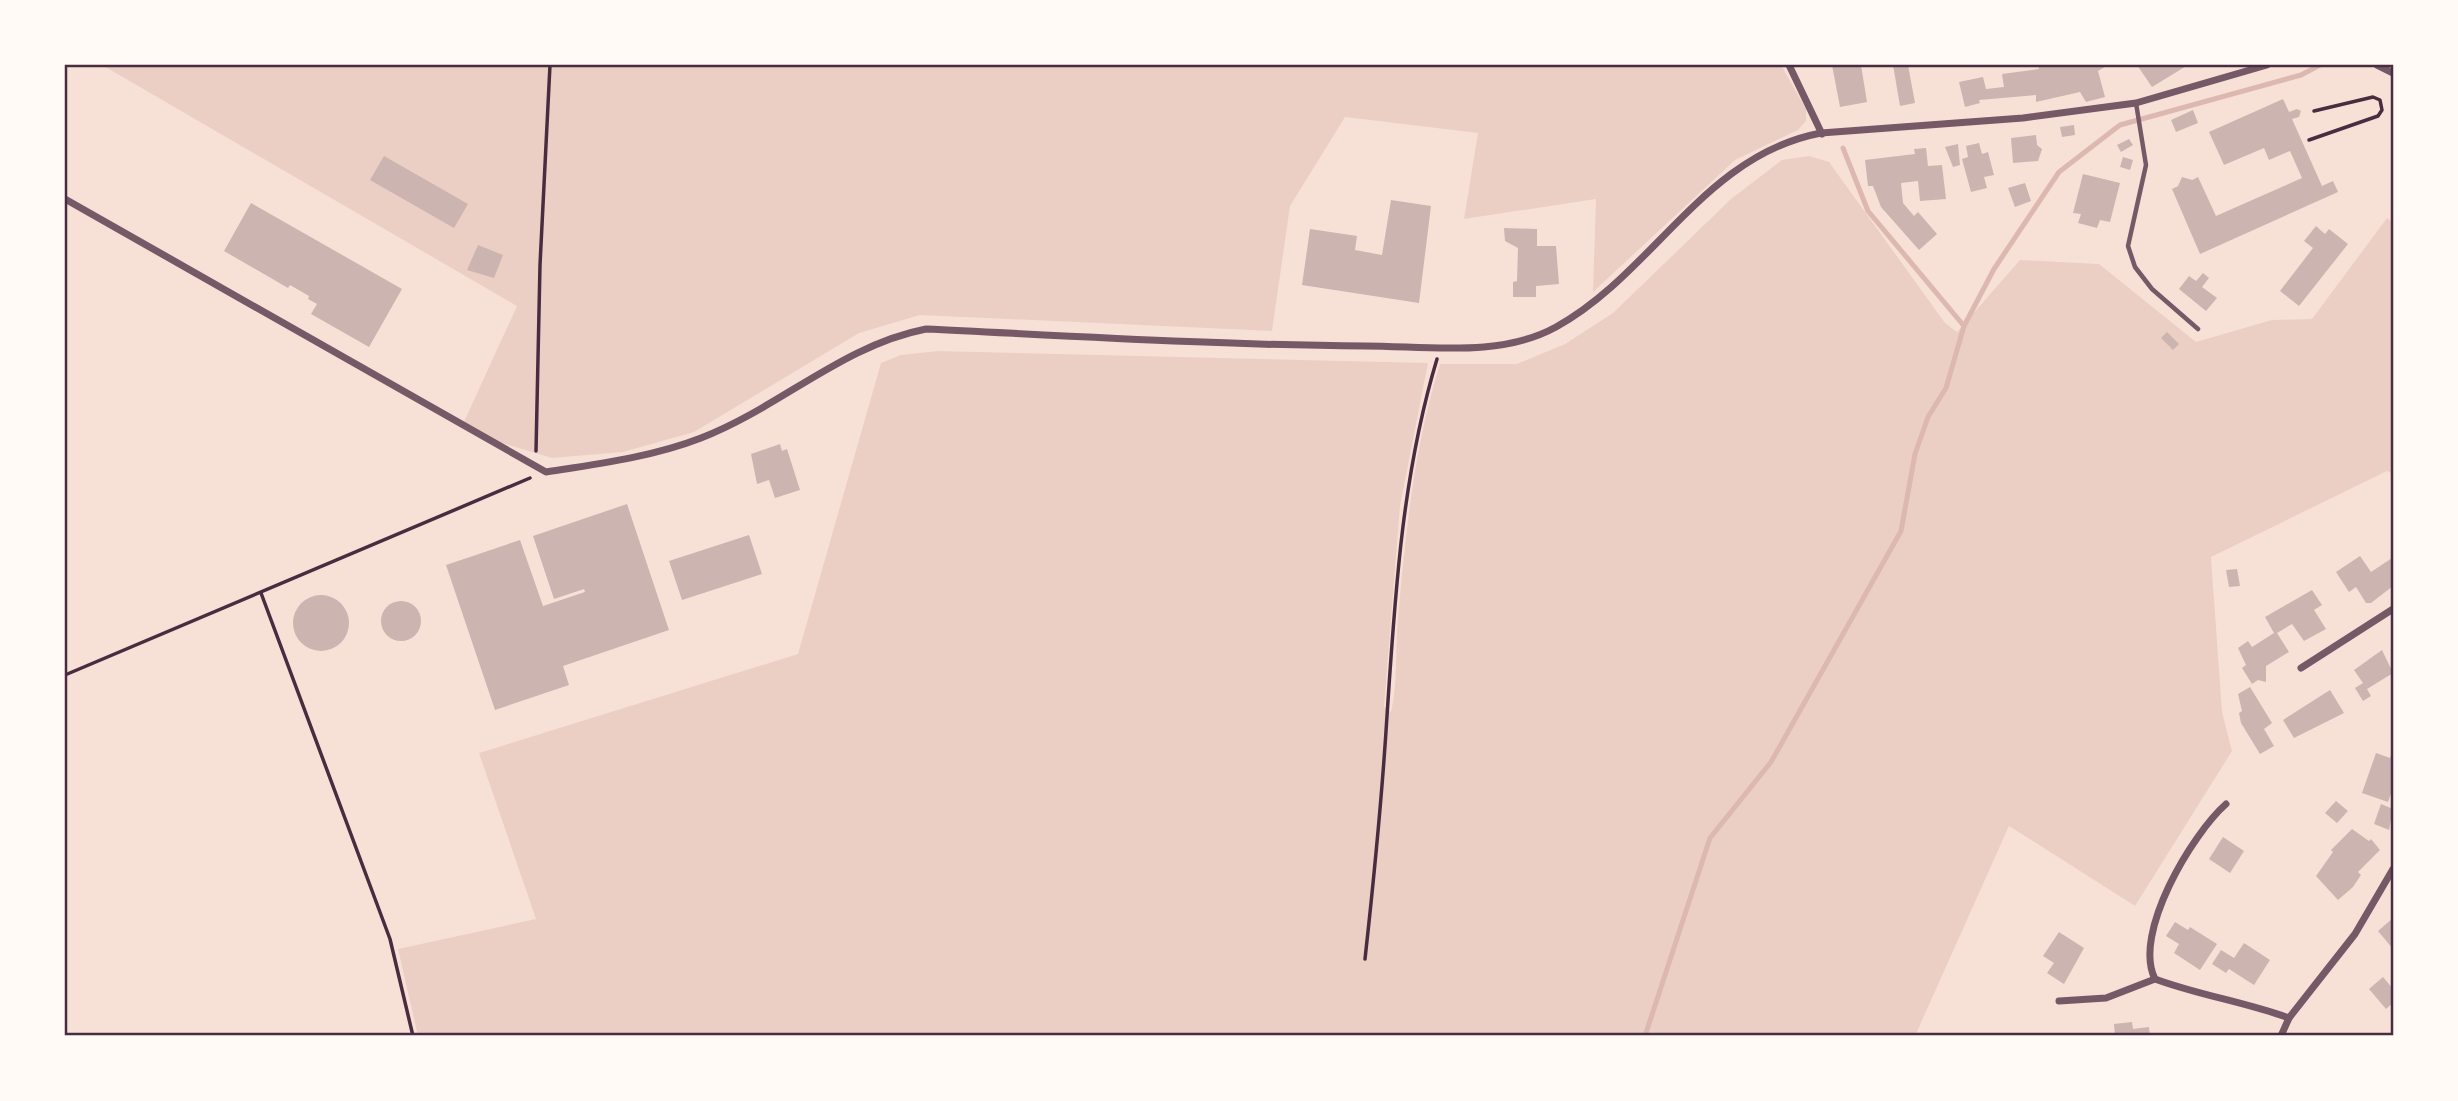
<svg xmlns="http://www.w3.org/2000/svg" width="2458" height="1101" font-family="Cabin,sans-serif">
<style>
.green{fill:#ebcfc5}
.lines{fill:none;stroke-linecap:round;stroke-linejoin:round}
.stream{stroke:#dcb8b0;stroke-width:5}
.building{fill:#ccb4b1}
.path{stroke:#4a2c40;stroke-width:3.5}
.service{stroke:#755966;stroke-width:4.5}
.minor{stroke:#755966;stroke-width:7}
.neatline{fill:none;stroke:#4a2c40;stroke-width:2.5}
</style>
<rect width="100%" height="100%" fill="#f7e1d7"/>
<g class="green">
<path d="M102,65H1781L1806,109V121L1798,130L1735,160L1593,292L1596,199L1464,219L1478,133L1345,117L1290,206L1272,331L920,315L859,333L694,432L623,452L552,458L489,439L463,424L517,306Z"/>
<path d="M1809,156L1829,162L1945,323L1957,332L2020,260L2099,264L2196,342L2272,320L2312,319L2387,218L2393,222V474L2387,471L2211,557L2222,712L2232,751L2135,906L2009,826L1915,1036H418L398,949L536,919L479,753L798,654L881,363L901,355L938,351L1428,363L1400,506L1384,707L1391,712C1398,683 1395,648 1398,617C1406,531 1414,446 1440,364H1517L1565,344L1613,313L1731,199L1782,160Z"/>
</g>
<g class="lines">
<g class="stream">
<path d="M1843,148L1868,211L1964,326"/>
<path d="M1645,1036L1710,838L1771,762L1901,531L1915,454L1928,417L1946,388L1964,326L1994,269L2059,172L2120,125L2301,75L2320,65"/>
</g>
</g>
<g class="building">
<path d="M1832,65H1861L1867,102L1840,107Z"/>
<path d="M1893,65H1908L1915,103L1900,106Z"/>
<path d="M2038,65H2108L2098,71L2105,97L2086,102L2080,92L2036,102V95L1979,100L1980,103L1965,107L1959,82L1983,77L1986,89L2004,87L2002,74L2039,69Z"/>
<path d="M2137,65H2188L2152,87Z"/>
<path d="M2283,99L2289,112L2297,109L2301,111L2299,117L2292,119L2322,186L2333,181L2338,192L2200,254L2172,189L2178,186L2182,177L2192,180L2198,177L2216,216L2302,178L2290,151L2269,160L2264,148L2224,165L2209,132Z"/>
<path d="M2193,110L2198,123L2176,132L2171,120Z"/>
<path d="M2074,125L2075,135L2062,137L2060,127Z"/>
<path d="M2036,135L2037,145L2042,149L2038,161L2013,163L2011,138Z"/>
<path d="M2129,139L2133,145L2121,152L2117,145Z"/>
<path d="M1979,143L1982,154L1988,152L1994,175L1984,177L1987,188L1971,192L1962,159L1968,157L1966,146Z"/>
<path d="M1958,144L1960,165L1953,167L1945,147Z"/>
<path d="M1926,148L1928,166L1942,165L1946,199L1920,201L1918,181L1901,183L1903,203L1914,216L1918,212L1937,234L1919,250L1881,207L1873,186H1868L1865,160L1915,154L1914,149Z"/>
<path d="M384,156L468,204L454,228L370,180Z"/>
<path d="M2123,157L2133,160L2130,170L2120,167Z"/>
<path d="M2083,174L2120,183L2110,222L2100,220L2097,228L2078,223L2081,214L2073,213Z"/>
<path d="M2025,183L2031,201L2015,207L2008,188Z"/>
<path d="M1391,200L1431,206L1419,303L1302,285L1310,229L1357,236L1355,250L1382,255Z"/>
<path d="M251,203L402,289L369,347L311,314L317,304L308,299L309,296L290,285L288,288L224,251Z"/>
<path d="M2316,226L2325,234L2329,229L2348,244L2299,306L2280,291L2313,248L2304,241Z"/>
<path d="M1504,228L1537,229V246H1556L1559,284L1536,286V297H1513V282L1517,281L1518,248L1505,241Z"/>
<path d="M478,245L503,255L494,278L467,270Z"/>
<path d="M2203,273L2209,278L2202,287L2217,298L2206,311L2179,289L2189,276L2196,281Z"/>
<path d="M2167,332L2179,344L2173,350L2161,338Z"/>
<path d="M780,444L782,451L787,449L800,490L775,498L769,480L757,484L751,454Z"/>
<path d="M627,504L669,630L563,666L569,685L495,710L446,565L520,540L543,606L585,592L584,589L554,599L533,536Z"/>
<path d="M749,535L762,574L682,600L669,561Z"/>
<path d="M2360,556L2371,572L2392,558L2393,561V586L2371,603H2366L2356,587L2349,592L2336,572Z"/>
<path d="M2237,569L2240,586L2229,587L2226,570Z"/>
<path d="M2312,590L2322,605L2314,610L2326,629L2304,641L2292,624L2277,633L2289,652L2266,666V682L2258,680L2252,684L2242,668L2246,665L2238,648L2248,641L2252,647L2274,633L2265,617Z"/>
<circle cx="321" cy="623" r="28"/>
<circle cx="401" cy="621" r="20"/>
<path d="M2382,650L2393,673L2367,689L2371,696L2363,701L2355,688L2363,683L2354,670Z"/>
<path d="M2250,687L2272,723L2264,729L2274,746L2260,754L2241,723L2239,713L2242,711L2238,694Z"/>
<path d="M2330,690L2344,713L2294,738L2283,720Z"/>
<path d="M2393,749V788L2388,802L2362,793L2376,753L2390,758Z"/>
<path d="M2336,801L2348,811L2337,823L2325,813Z"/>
<path d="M2381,804L2393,809L2389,830L2374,824Z"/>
<path d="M2352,829L2369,841L2371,839L2380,850L2358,872L2361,875L2353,887L2338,900L2316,876L2333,852L2331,850Z"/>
<path d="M2223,837L2244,851L2230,873L2209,859Z"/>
<path d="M2393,918V949L2378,931Z"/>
<path d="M2175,922L2188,930L2190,927L2217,944L2200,970L2174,953L2179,944L2166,936Z"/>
<path d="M2059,932L2084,948L2064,984L2047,973L2054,963L2043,956Z"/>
<path d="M2244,943L2270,960L2254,985L2229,969L2226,973L2212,964L2221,950L2234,958Z"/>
<path d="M2383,977L2393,989V1003L2386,1009L2369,989Z"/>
<path d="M2132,1022L2133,1029L2149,1027L2150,1036H2115L2114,1024Z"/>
</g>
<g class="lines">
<g class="path">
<path d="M2309,140L2378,116L2382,110L2380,100L2373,97L2314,111"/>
<path d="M536,451L540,265L550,65"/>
<path d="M261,593L390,939L413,1036"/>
<path d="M65,675L530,478"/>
<path d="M1365,959C1374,878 1382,797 1387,716C1395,595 1402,475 1437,359"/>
</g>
<path class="service" d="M2136,103L2146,165L2128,246L2135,267L2152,289L2198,329"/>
<g class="minor">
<path d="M1789,65L1822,134"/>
<path d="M2377,65L2393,73"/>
<path d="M65,199L546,472C598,464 652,457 701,438C779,408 843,345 926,329C1072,336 1218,345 1365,346C1427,346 1500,358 1556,327C1654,273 1704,155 1821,133L2023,118L2136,103L2267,65"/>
<path d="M2301,668L2393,609"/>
<path d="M2226,804C2192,834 2132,934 2155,979C2198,995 2245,1002 2289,1018"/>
<path d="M2059,1001L2106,998L2155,979"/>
<path d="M2281,1036L2289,1018L2355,934L2393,869"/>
</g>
</g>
<rect width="2458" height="1101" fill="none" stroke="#fffaf5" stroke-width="133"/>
<rect x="66" y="66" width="2326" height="968" class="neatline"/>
</svg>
